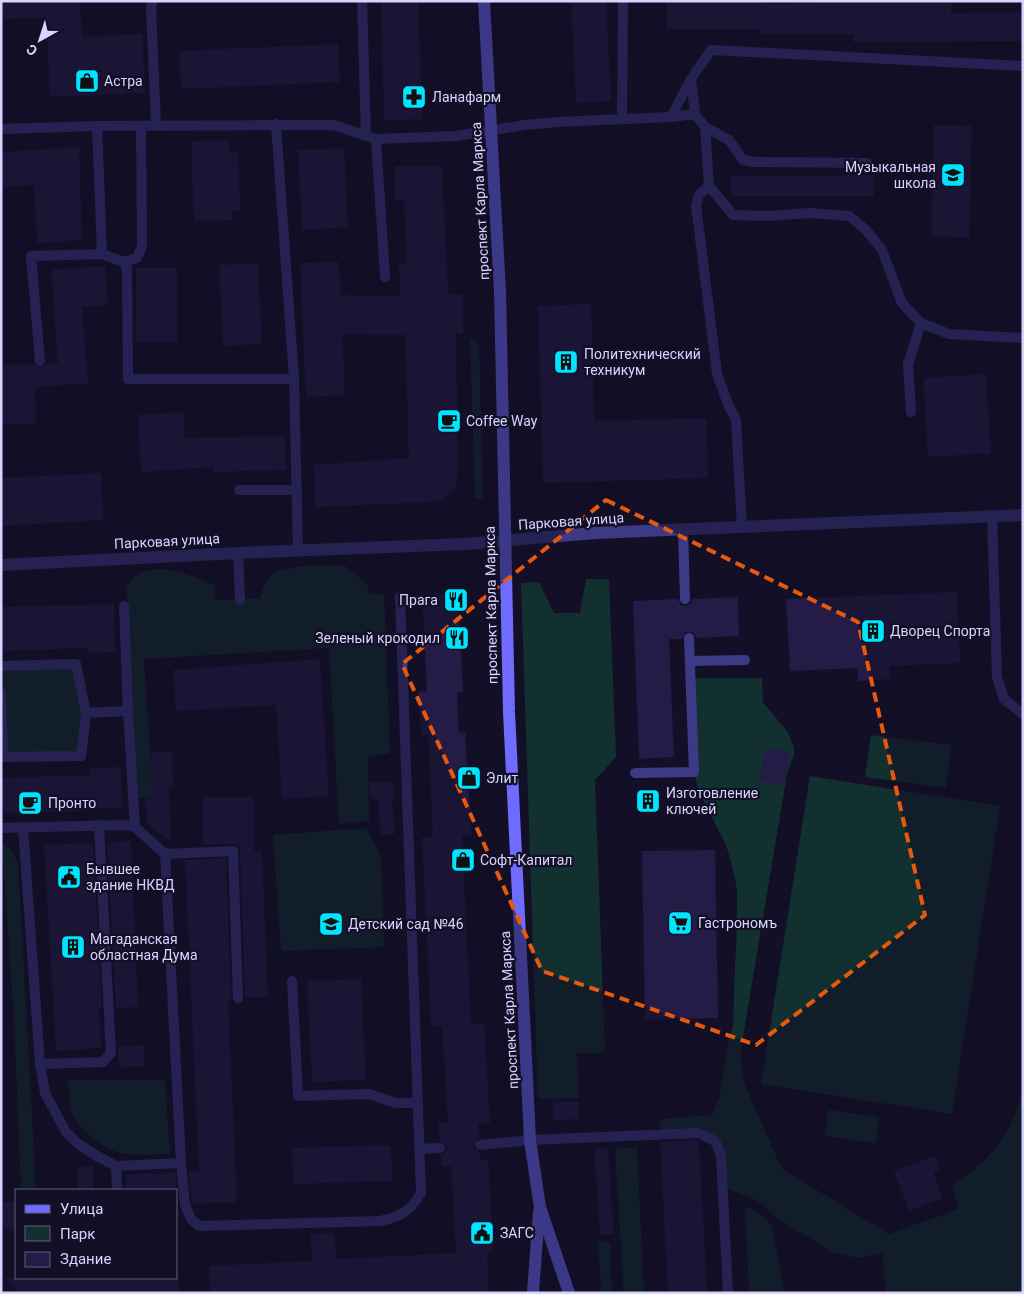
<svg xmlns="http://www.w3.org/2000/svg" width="1024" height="1294" font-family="Roboto,sans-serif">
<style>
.green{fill:#12302f}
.building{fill:#241b47}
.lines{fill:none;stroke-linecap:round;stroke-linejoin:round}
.lane{stroke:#3d3a85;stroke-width:10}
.street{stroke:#3d3a85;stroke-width:12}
.secondary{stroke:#6f6bff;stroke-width:12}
.marked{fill:none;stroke:#e8590c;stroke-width:4;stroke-dasharray:10 6;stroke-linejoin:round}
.labels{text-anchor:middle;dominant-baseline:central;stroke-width:4.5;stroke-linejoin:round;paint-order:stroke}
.poi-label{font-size:14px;fill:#d9d4ff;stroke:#130f26;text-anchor:start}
.street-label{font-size:14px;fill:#d9d4ff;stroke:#130f26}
</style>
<rect width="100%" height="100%" fill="#130f26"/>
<g class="green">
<path d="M470,338L479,345L483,498H475Z"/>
<path d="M302,566H345L366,583L370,594H384L390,753L368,757L369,821L339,824L329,648L144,659L153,796L133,799L124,606L128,603L126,588C129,584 132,578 136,576C159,559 192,577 215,585L214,600L260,598L265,583L274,572Z"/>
<path d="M586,579H609L616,757L595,780L605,1053H577L579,1098L538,1099L521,583L539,582L554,613H580Z"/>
<path d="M76,664L86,713L81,756L3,757L1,666Z"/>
<path d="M690,678H762L763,702L787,731L794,747V755L788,770L785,786L742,1043L741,1060L744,1083L782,1169L889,1234L958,1209L952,1184C991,1163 1014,1130 1023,1087V1293H886L882,1253L858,1258L834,1253L778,1219L764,1205L748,1197L723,1187L715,1141L698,1133L661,1135L660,1119L712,1115L719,1098L727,1047L733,1027L735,966L737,930V890L733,869L726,845L699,792L694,772Z"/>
<path d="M871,735L951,745L946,788L865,777Z"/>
<path d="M810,776L1000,806L952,1114L761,1084Z"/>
<path d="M366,828L381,856L384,947L281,951L273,835Z"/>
<path d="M2,844L11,850L18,863L36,1190H21L14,1019Z"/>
<path d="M68,1080H165L170,1154C133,1155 111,1159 84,1130C78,1123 72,1116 70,1107C68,1099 69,1088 68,1080Z"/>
<path d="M828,1110L879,1117L876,1143L825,1136Z"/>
<path d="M637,1147L644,1293H624L615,1149Z"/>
<path d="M745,1207L758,1212L772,1226L784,1293H749Z"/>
<path d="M598,1240L610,1243L612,1293L601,1291Z"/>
</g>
<g class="building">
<path d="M1,1H80L82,37L142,34L145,93L50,97L46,17L1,19Z"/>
<path d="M381,1H418L422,119L384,120Z"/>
<path d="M571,1H606L611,101L576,103Z"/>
<path d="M667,1H764V4L951,3V13L1023,12V41L853,42V34H760V29H667Z"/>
<path d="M338,44L340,82L181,89L179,51Z"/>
<path d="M934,125L972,126L969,238L931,236Z"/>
<path d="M229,140L230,153L238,152L240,211H232V220L194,221L191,141Z"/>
<path d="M79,147L82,240L37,243L34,185L1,187V152Z"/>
<path d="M344,148L348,227L302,230L298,150Z"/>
<path d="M395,166H442L448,294L463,295V333H456L458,472L456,486L451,493L441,500L430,502L315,507L314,465L409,458L405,335L342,334L345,395L306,397L300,263L339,262L341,295L400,296L399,264L407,263L404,200H395Z"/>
<path d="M874,175V196H731V176Z"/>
<path d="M258,264L262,344L223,346L219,265Z"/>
<path d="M105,266L108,305L82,307L88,383L35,387L36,424L1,425V365L34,364L40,368L46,364L58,363L51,270Z"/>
<rect x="136" y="268" width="41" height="74"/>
<path d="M591,304L594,421L707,418L708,478L543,483L538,306Z"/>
<path d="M986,374L991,453L928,457L923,378Z"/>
<path d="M183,412L185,438L285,436L286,470L213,472V467L141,472L138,415Z"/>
<path d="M101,473L103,520L1,526V478Z"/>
<path d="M957,592L960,663L890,666V679L858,681V668L790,671L786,599Z"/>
<path d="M458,594L463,692L457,693L459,733L465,732L471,835H462L471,1024L484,1023L490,1123L478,1124L479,1138L476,1140L473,1145L475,1149L480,1152L481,1161L488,1160L494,1251H487L489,1293H210L209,1266L312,1261L310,1234L334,1233L336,1259L456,1253L451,1166H441V1155L446,1152L447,1147L444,1142L440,1141L438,1123H448L442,1026H431L422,837H433L428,734L421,735L419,692L427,691L422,596Z"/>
<path d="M738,597L739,636L696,638L695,634L689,631L685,632L682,639H669L674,757L639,759L633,601L678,599L681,605L686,606L691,603L692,599Z"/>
<path d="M114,604L115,652L88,653V648L1,651V607Z"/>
<path d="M320,659L329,796L282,799L276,705L176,711L173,670Z"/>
<path d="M766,748L791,753L783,786L759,780Z"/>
<path d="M172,751L173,787H169L171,842L147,824L145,798L152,797L151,752Z"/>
<path d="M121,767L122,808L89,809V811L1,813V778L90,775V768Z"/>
<path d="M369,782H394V799H392L395,834L381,835L378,799H370Z"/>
<path d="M640,791L658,792L657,812L639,811Z"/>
<path d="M203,797H254V851H262L268,997L245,998L240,850L239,847L233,844L203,845Z"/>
<path d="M131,841L138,1007L116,1008L107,842Z"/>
<path d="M93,843L102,1008H99L101,1048L56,1051L44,845Z"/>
<path d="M715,850L718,1018L645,1020L642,851Z"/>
<path d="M226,858L231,999H228L237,1202L192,1204L189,1172L199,1171L185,860Z"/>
<path d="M361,979L366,1080L312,1082L307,981Z"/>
<path d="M144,1045L145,1066L119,1068L118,1047Z"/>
<path d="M578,1101L579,1119L553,1120V1102Z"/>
<path d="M697,1140L699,1141L707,1293H668L660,1142Z"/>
<path d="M391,1145L392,1181L293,1184L292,1148Z"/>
<path d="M608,1148L614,1234L600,1235L594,1149Z"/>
<path d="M935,1156L940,1170L933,1172L943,1198L909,1211L894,1171Z"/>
<path d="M93,1166L94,1190H78L77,1167Z"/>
<path d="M175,1172L178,1204H176V1190H126V1175Z"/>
<rect x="1" y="1202" width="15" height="27"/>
<path d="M4,1278H178L179,1293H21Z"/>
</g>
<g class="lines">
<g class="lane">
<path d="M153,1L151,6L156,125"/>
<path d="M362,1L366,136"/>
<path d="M691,79L695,114"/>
<path d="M671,117L695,114L705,127L729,140L743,160L755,162L867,163"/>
<path d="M622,119L623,1"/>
<path d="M276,124L294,379L298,551"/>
<path d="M97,126L102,254L124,262L127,269L128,379H294"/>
<path d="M705,127L709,186L699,195L696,206L717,374L728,404L736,420L742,528"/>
<path d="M1,129L97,126L334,125L376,139L456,136L525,125L557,122L671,117L691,79L711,50L1023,66"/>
<path d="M376,139L385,277"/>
<path d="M709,186L733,215L768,216L809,213L849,216L866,230L882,250L902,303L921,323L949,334L1023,338"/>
<path d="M124,262L137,258L142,246L141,126"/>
<path d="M40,361L31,256L102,254"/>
<path d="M911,412L908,364L921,323"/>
<path d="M239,490H297"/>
<path d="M992,516L997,677L1004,699L1023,714"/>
<path d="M683,530L685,599"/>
<path d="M238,553L240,599"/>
<path d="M124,606L128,711L135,827"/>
<path d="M690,661L745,660"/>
<path d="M1,666L76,664L86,713"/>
<path d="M1,693L3,757"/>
<path d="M1,757L81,756L86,713L128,711"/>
<path d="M635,773L694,772L689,638"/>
<path d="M23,827L40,1064L45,1093L66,1132L77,1143L95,1155L116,1166L181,1163"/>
<path d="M1,828L123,825L135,827L165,854L181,1163L185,1205L191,1219L199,1226L380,1221C401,1217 410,1211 421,1193L400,597"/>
<path d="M165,854L233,851L238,998"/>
<path d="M292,981L298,1096L369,1094L396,1103H418"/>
<path d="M40,1064L103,1062L111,1053L99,825"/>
<path d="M480,1145L530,1140L698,1133L715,1141L721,1155L728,1293"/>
<path d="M420,1149L440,1148"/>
<path d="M116,1166L117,1190"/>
</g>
<path class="street" d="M1,565L238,553L464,544L596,533L1023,515"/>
<g class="secondary">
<path d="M484,1L500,292L509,712L530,1140L540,1207L569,1293"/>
<path d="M533,1293L539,1212"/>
</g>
</g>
<path d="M0 0H1024V1294H0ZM606,500L858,622L925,915L756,1045L542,971L402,664Z" fill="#130f26" fill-opacity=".55" fill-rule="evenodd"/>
<path class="marked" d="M606,500L858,622L925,915L756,1045L542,971L402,664Z"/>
<defs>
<symbol id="shop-square" viewBox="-11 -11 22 22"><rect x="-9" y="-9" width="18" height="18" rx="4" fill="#00e5ff" stroke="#130f26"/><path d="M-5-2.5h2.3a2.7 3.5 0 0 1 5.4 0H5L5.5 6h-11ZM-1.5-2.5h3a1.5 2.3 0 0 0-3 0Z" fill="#111"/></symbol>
<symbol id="pharmacy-square" viewBox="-11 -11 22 22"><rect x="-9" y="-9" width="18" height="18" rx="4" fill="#00e5ff" stroke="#130f26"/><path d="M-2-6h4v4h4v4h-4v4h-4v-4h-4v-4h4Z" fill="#111"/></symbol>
<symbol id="school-square" viewBox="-11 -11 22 22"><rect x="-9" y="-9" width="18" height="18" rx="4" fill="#00e5ff" stroke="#130f26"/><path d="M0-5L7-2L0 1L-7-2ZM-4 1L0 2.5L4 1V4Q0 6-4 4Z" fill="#111"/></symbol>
<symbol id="building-square" viewBox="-11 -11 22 22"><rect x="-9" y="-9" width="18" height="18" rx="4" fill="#00e5ff" stroke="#130f26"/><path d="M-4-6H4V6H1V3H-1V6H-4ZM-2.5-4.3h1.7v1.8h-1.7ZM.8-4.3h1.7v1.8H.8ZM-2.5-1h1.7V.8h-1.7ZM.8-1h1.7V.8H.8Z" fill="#111"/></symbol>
<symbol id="cafe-square" viewBox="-11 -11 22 22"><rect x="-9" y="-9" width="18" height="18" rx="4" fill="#00e5ff" stroke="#130f26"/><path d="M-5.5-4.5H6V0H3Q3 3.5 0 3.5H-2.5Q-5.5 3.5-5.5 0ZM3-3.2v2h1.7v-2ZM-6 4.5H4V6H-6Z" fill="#111"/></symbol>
<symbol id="restaurant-square" viewBox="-11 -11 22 22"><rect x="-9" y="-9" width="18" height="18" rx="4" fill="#00e5ff" stroke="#130f26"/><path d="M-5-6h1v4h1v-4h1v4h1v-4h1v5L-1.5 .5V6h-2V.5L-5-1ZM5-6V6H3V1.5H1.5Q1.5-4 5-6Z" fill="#111"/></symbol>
<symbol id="civic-square" viewBox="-11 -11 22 22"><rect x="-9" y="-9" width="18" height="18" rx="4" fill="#00e5ff" stroke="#130f26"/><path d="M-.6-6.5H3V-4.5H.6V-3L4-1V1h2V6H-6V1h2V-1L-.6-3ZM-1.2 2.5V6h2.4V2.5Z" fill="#111"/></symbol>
<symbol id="supermarket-square" viewBox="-11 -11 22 22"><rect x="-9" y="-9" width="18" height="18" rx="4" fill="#00e5ff" stroke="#130f26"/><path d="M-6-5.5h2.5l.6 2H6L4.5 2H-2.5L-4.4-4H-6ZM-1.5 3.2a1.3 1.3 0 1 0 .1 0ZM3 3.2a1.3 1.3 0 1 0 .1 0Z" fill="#111"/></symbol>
</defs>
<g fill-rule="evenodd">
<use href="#shop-square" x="73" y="67" width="28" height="28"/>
<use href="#pharmacy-square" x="400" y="83" width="28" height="28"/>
<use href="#school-square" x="939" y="161" width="28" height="28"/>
<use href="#building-square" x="552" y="348" width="28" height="28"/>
<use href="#cafe-square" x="435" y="407" width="28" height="28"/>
<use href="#restaurant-square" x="442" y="586" width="28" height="28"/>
<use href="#building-square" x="859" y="617" width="28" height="28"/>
<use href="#restaurant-square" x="443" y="624" width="28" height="28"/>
<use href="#shop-square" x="455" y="764" width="28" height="28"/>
<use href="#building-square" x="634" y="787" width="28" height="28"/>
<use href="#cafe-square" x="16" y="789" width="28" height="28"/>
<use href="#shop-square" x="449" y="846" width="28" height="28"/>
<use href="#civic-square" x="55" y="863" width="28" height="28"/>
<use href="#supermarket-square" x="666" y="909" width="28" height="28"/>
<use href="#school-square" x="317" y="910" width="28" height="28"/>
<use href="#building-square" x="59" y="933" width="28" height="28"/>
<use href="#civic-square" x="468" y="1219" width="28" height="28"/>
</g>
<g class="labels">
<g class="poi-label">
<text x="104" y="81">Астра</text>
<text x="432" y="97">Ланафарм</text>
<text x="936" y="167" text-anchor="end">Музыкальная<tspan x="936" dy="16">школа</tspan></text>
<text x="584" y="354">Политехнический<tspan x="584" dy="16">техникум</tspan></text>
<text x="466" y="421">Coffee Way</text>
<text x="438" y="600" text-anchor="end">Прага</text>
<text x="890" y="631">Дворец Спорта</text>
<text x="440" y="638" text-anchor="end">Зеленый крокодил</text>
<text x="486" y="778">Элит</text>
<text x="666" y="793">Изготовление<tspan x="666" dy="16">ключей</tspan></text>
<text x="48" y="803">Пронто</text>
<text x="480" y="860">Софт-Капитал</text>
<text x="86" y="869">Бывшее<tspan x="86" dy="16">здание НКВД</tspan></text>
<text x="698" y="923">Гастрономъ</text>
<text x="348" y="924">Детский сад №46</text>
<text x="90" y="939">Магаданская<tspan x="90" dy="16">областная Дума</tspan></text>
<text x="500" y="1233">ЗАГС</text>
</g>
<g class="street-label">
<text transform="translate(480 201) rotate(-93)">проспект Карла Маркса</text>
<text transform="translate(571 521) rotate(-4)">Парковая улица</text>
<text transform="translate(167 541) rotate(-3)">Парковая улица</text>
<text transform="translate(491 605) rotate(-91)">проспект Карла Маркса</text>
<text transform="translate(509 1010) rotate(-93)">проспект Карла Маркса</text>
</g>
</g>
<rect width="1024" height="1294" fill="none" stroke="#d9d4ff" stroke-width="5"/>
<rect x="15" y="1189" width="162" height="90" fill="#130f26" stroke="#625e7d"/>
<rect x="25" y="1205" width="25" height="8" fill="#6f6bff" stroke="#625e7d"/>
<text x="60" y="1214" font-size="15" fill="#d9d4ff">Улица</text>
<rect x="25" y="1226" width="25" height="15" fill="#12302f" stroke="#625e7d"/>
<text x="60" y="1239" font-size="15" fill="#d9d4ff">Парк</text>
<rect x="25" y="1252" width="25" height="15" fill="#241b47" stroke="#625e7d"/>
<text x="60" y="1264" font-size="15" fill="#d9d4ff">Здание</text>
<g transform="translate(40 40) rotate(219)" stroke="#130f26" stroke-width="4" paint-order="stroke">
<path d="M0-4L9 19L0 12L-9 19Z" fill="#d9d4ff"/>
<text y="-8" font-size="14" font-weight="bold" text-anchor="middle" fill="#d9d4ff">С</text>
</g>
</svg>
